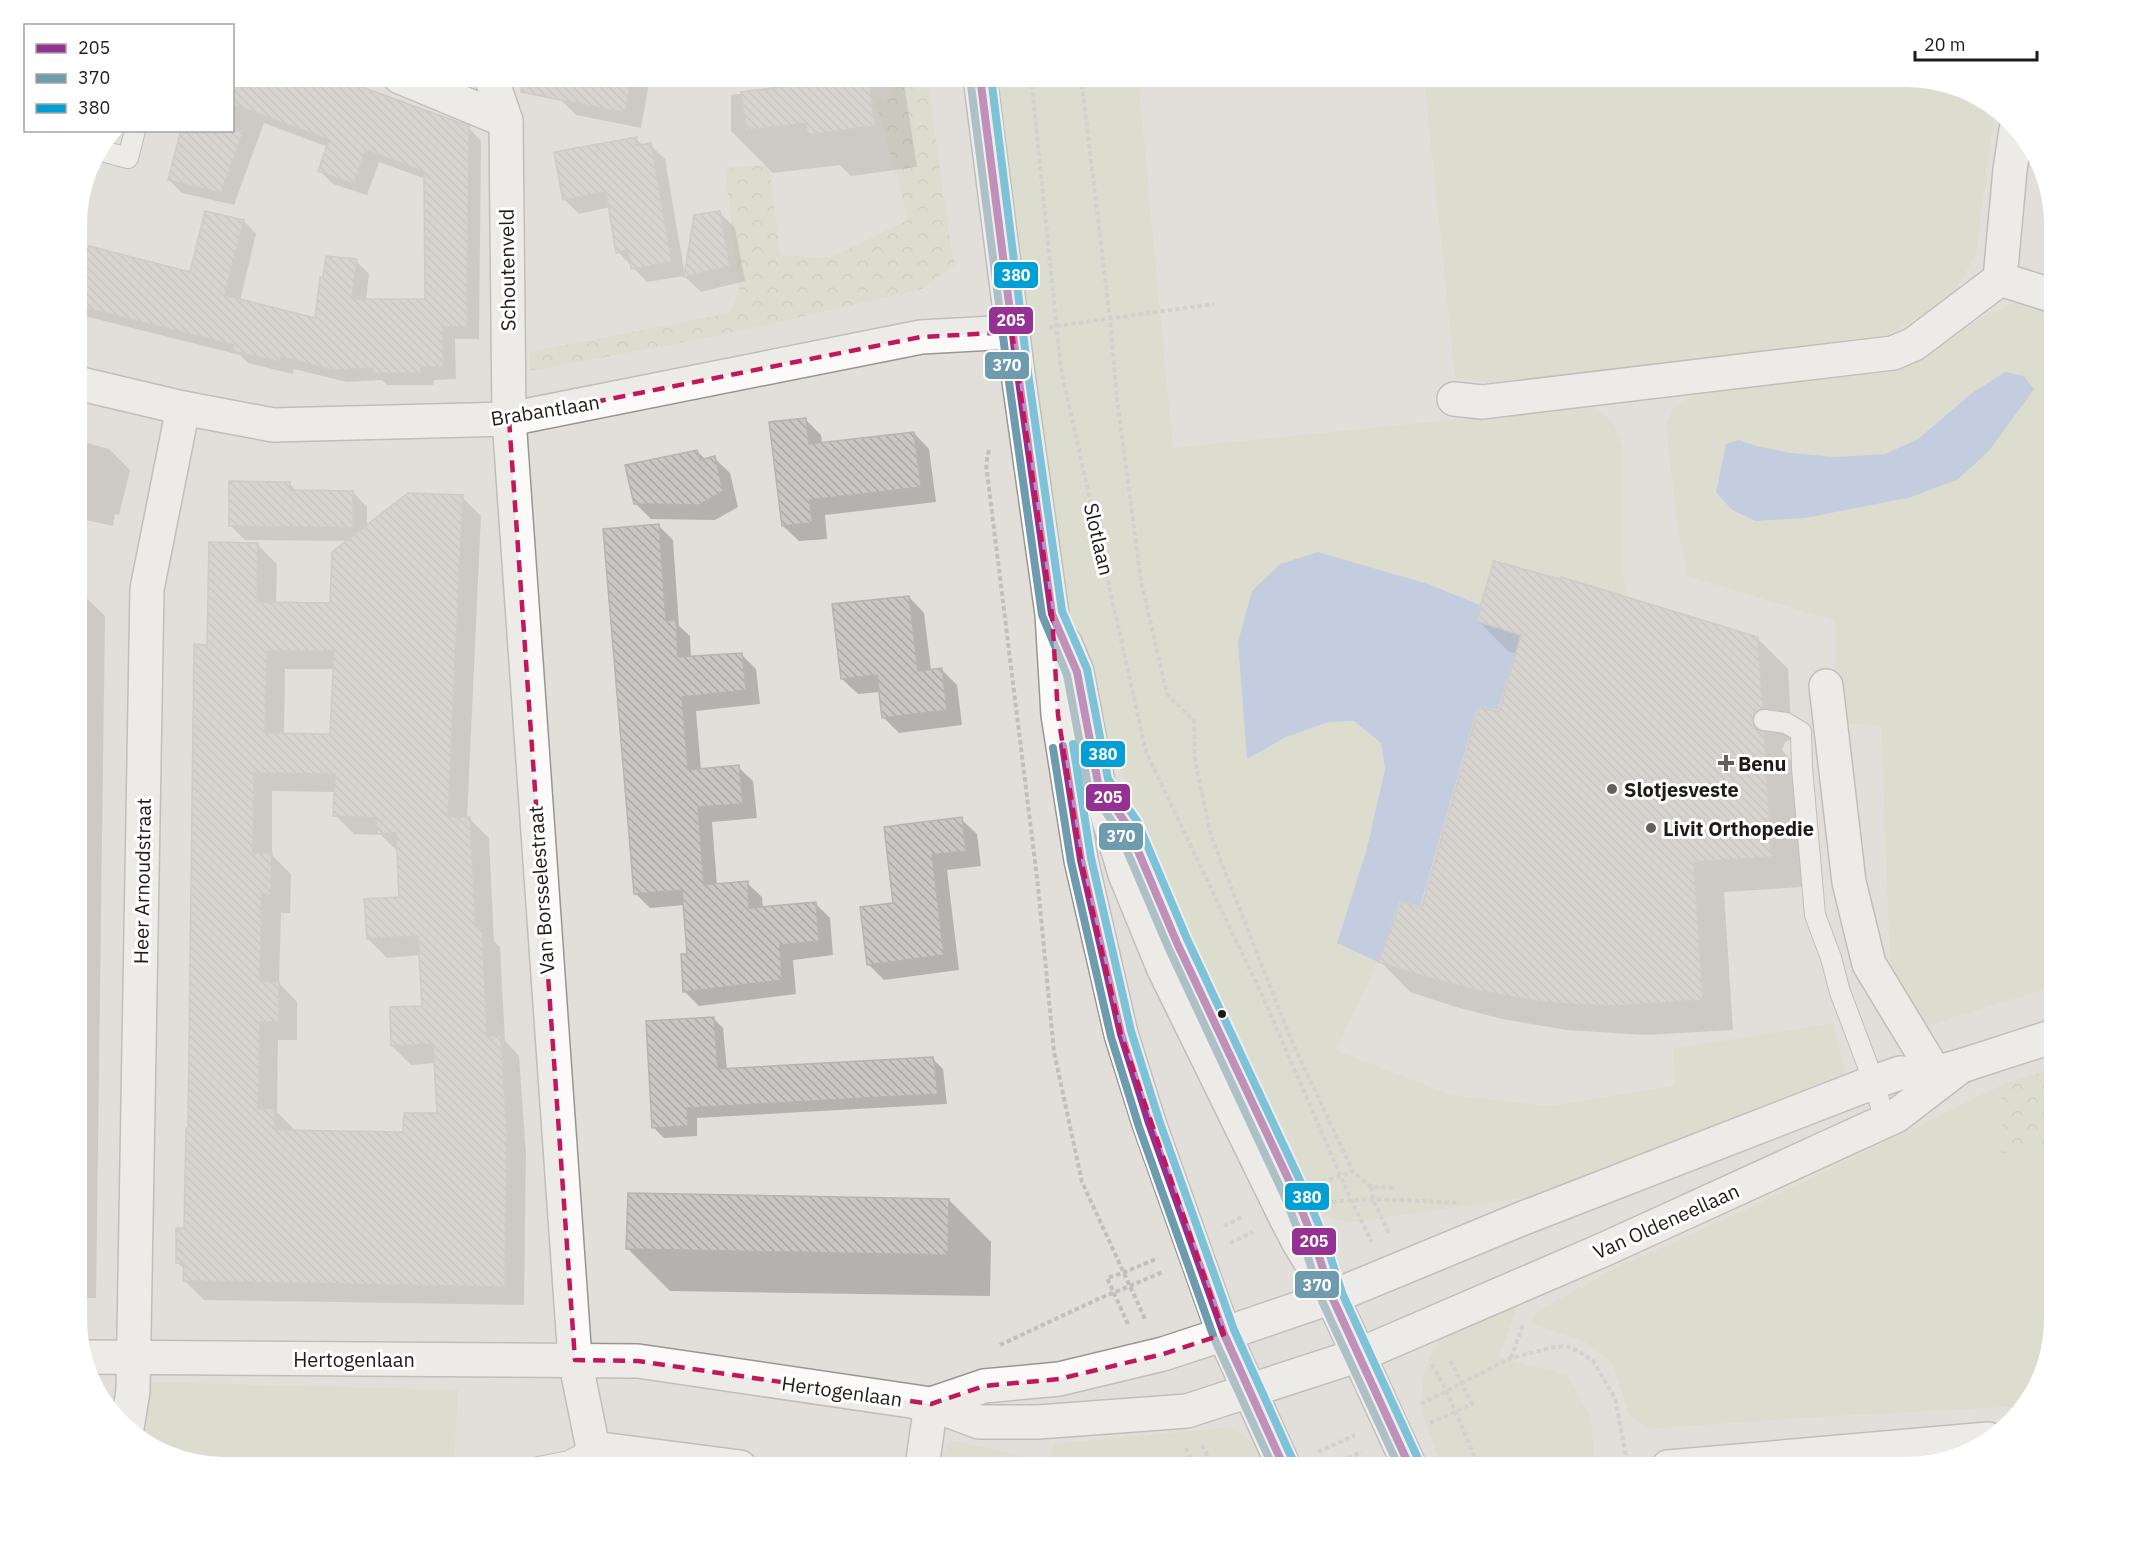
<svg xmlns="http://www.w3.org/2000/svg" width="2131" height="1544" font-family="'IBM Plex Sans',sans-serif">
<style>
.grass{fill:#d6dcc0;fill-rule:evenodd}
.forest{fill:url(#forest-crowns)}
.water{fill:#9fb8e5}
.shadow{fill:#0003;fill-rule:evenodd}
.building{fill:url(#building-back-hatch);stroke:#b5b4b0;stroke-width:1.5;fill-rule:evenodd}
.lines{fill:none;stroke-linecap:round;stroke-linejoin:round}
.lane-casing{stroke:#999692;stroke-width:22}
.street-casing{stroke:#999692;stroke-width:36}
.secondary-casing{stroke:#999692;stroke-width:36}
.path{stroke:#c0bfbd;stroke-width:4;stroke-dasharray:4.5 3;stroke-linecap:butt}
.lane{stroke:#fbfaf9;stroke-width:20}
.street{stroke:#fbfaf9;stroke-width:33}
.secondary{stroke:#fbfaf9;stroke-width:33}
.bus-1-casing{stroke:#fff;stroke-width:12}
.bus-2-casing{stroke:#fff;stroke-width:12}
.bus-3-casing{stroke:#fff;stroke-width:12}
.bus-1{stroke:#953192;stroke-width:8}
.bus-2{stroke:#6e9bae;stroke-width:8}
.bus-3{stroke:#029fd4;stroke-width:8}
.marked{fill:none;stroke:#c2185b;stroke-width:4.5;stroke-dasharray:12 8;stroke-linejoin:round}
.poi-dot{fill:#63605d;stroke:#fff;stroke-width:2}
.bus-dot{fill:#1e1c19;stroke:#fff;stroke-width:2}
.labels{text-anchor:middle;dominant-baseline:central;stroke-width:6;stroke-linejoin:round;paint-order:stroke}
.street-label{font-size:20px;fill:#1e1c19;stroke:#fff}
.poi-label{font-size:20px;font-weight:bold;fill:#1e1c19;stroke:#fff;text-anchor:start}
.line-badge{stroke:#fff;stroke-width:2}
.badge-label{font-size:16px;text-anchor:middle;font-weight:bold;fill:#fff}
</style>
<defs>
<pattern id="forest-crowns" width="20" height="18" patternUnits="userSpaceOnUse" patternTransform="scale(1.5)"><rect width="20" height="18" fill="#d6dcc0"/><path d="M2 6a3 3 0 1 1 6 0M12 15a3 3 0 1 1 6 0" fill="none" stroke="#b7bca4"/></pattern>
<pattern id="building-back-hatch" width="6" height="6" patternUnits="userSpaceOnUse" patternTransform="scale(1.5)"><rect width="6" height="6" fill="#c9c7c3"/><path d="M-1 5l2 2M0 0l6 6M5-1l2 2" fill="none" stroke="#acaaa7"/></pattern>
</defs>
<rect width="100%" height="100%" fill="#e2dfda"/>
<g class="grass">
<path d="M980,77H1138L1173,448L1589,406L1613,421L1622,448V573L1629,597L1561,577L1560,579L1494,561L1480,605L1460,598L1247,759L1286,737L1329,722L1354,721L1381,743L1385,769L1367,848L1337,943L1378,962L1336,1050L1451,1095L1549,1106L1675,1086L1673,1049L1833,1023L1845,1073L1537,1196L1354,1222L1330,1219L1310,1192L1161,879L1110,741L1068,615Z"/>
<path d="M1424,77H1907L1954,84L1995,106L1976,254L1950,300L1886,336L1509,385L1455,377Z"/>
<path d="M2013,303L2044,305L2054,309V987L1957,1016L1893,1039L1881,725L1836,724L1835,621L1688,576L1678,530L1666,425L1673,409L1691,396L1906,366L1988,314ZM2005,372L1900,500L1805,518L1756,521L1716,492L1726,444L1739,440L1757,446L1791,453L1837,457L1885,454L1918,439L1972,393Z"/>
<path d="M2002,1085L2001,1154L2054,1150V1320L2047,1367L2026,1406L1817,1417L1647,1429L1629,1414L1612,1363L1582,1340L1531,1324L1539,1310L1618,1267L1751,1207Z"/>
<path d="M1513,1303L1515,1312L1499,1357L1568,1375L1591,1419L1595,1467H1442L1421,1410L1424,1372L1442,1332Z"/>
<path d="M152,1382L458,1390L454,1467H224L176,1460L141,1441L144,1408Z"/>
<path d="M1231,1427L1254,1444L1265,1467H939V1460L951,1440L1052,1463L1053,1444Z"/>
</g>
<g class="forest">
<path d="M888,77H927L951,247L955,265L922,289L717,336L530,371L529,352L730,313L739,291L725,168L769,165L780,255L830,258L908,220L876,101L892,97Z"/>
<path d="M2054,1068V1150L2001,1154L2002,1085Z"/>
</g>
<g class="water">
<path d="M2005,372L2024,376L2034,389L1989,451L1957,480L1908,498L1805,518L1756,521L1732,510L1716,492L1726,444L1739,440L1757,446L1791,453L1836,457L1885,454L1918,439L1972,393Z"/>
<path d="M1318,552L1428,584L1480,605L1476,621L1521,635L1498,710L1478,706L1420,907L1400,900L1378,962L1337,943L1367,848L1385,769L1381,743L1354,721L1329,722L1286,737L1247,759L1238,642L1252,591L1280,564Z"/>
</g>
<g class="shadow">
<path d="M232,77L468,127L481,141L479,339H455L456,379L434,380L433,385H387L382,380L347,382L294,369L293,374L248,363L240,355L77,314V245L191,273L244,221L256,234L240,301L317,320L356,261L369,274L366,301H426V179L379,162L367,195L333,184L320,171L328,147L264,123L234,205L182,193L169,180L232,130Z"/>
<path d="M565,77H650L641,128L576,115L560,99Z"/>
<path d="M830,77H903L917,167L851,176L840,165L773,173L731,131V95L831,82Z"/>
<path d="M636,139L644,146L650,145L665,159L685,275L719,212L735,228L745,281L701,292L684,276L647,282L618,252L610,207L579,214L564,199Z"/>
<path d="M805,419L821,435L822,444L914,433L929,449L936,502L825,515L827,539L799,541L783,526Z"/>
<path d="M77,440L109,449L130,470L119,515L115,514L113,526L77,518Z"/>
<path d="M697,451L706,460L714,458L730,473L738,507L715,520L651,519L635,503Z"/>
<path d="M290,484L297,491L353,492L367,507V527L462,497L481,516L467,819H470L489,838L494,941L500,947L505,1041L519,1056L526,1154L524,1305L204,1300L185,1281V1270L177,1262L186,1230L209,646L258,545L277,564L276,604L331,605L348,541L245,540L230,525ZM285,669H334L332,735L284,734ZM272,791L336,792L335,815L354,834L381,835L399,853L401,898L368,939L387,958L421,955L424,1007L392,1046L411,1065L435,1063L439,1115L405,1134L294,1132V1129L277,1112L278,1040H297V1002L279,983L281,913H290L291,874L272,855Z"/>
<path d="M658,525L673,540L679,626L690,636L691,658L742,655L756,669L760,704L696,711L701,770L738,767L753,781L757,818L712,822L717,885L747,883L762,897L763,908L816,904L830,918L833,955L793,960L796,994L699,1006L684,991L688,955L684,905L650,908L635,893Z"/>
<path d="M77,589L105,616L96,1298H77Z"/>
<path d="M909,597L924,613L931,670L941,669L957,685L962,725L899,733L883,717L880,692L858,694L842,679Z"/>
<path d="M1478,621L1757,638L1788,669L1792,739L1785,742L1782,750L1794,764L1802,887L1724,892L1733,1030L1646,1035L1567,1030L1502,1019L1456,1007L1410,992L1380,961L1422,910L1500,714L1517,654L1508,651Z"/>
<path d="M961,819L977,834L981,866L947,870L959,970L884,980L868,964L895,905L885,828Z"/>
<path d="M713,1018L723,1028L727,1070L933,1059L943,1069L947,1104L697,1118V1136L664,1138L654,1128Z"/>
<path d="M949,1200L991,1242L990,1296L670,1291L628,1249Z"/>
</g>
<g class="building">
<path d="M232,76H332L469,126L467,327H443V367H421V373H373V368L333,370L281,357L280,362L233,351L234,345L77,306V260L84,262L89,246L190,272L205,211L244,220L225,295L315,318L320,277H323L326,256L357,259L352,299H425L424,172L366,150L354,184L318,171L329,140L232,104Z"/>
<path d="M523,76H632L625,113L521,92Z"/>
<path d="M828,76H869L875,126L807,135L806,123L746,130L741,92L829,81Z"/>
<path d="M181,130H244L221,193L168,180Z"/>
<path d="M637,137L635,146L651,143L672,262L631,269L628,250L616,253L606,192L563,200L554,152Z"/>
<path d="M720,211L730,266L684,277L694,215Z"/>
<path d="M806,418L809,444L914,432L921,487L810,500L812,523L782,526L769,422Z"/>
<path d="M697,450L700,460L715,456L723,491L699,505L634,504L625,465Z"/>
<path d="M229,481L290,482V490L353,491V528L229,526Z"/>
<path d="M408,493L463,495L448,817H470L476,927H482L487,1036L501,1035L507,1134L505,1287L183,1281L184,1263H176V1228H184L186,1128H188L194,644L207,645L209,542L258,543L257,602L330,603L332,552ZM267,651H334L330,734L265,733ZM254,773L335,774L333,816L376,818L377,834L396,833L399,897L364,899L367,939L418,936L422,1006L390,1007L391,1046L433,1044L437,1113H404L403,1132L275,1130V1108L258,1109L260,1022H279V982L260,981L262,894L271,895L272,853H253Z"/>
<path d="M659,524L666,621L676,620L678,657L742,653L746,690L682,697L688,770L739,765L743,804L698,807L704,885L748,881L749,908L816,902L819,941L780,945L782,980L683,992L681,954H687L682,890L634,894L603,529Z"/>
<path d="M1494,561L1560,579L1561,577L1758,637L1763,708L1755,712L1752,719L1756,729L1764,732L1772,857L1694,862L1703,1000L1615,1006L1566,1004L1536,1001L1470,989L1425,977L1378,962L1401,901L1421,909L1479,707L1499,712L1521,635L1476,621Z"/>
<path d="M909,596L918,671L942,668L947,710L882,718L877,675L841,679L832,604Z"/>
<path d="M962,817L966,851L932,855L944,955L867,965L860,907L893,903L884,827Z"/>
<path d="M714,1017L718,1069L933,1057L938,1094L687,1108L688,1126L652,1128L646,1021Z"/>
<path d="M628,1193L949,1199L948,1255L626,1249Z"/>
</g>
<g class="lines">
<defs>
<g id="lane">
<path d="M98,150L128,158L135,130"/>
<path d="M1764,720L1786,723L1801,732L1802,768L1815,915L1831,958L1840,992L1874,1082L1885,1121"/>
<path d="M1116,809L1127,825L1177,943L1294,1191L1316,1246"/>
<path d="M538,1467L569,1461L593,1448"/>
</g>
<g id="street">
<path d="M400,77L506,121"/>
<path d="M491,77L506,121L509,419L575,1360L593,1448L740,1467"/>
<path d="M2016,130L2010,170L2000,279L2054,296"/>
<path d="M77,383L183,408L273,425L509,419L921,337L1012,332"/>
<path d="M1454,399L1482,402L1893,353L1914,344L2000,279"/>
<path d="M1826,686L1849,882L1869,964L1935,1073"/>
<path d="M84,1357L638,1361L931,1404L979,1422H1038L1187,1411L1359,1355L1605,1249L1896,1116L1961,1066"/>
<path d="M931,1404L984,1386L1059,1379L1163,1354L1224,1334L1332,1297L1521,1219L1874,1082L1900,1073H1935L1961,1066L2054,1036"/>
<path d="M127,1428L133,1391L147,589L183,408"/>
<path d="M922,1467L931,1404"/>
<path d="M1668,1467L1988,1439"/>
</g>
<g id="secondary">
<path d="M980,77L1018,374L1052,614L1058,715L1081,860L1121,1034L1149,1123L1224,1334L1284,1467"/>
<path d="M1065,643L1077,672L1098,783L1125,874L1163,967L1286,1218L1299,1243L1332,1297L1410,1467"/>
</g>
</defs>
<use href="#lane" class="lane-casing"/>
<use href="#street" class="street-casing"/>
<use href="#secondary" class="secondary-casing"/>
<g class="path">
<path d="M1031,77L1061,369L1146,752L1263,997L1351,1200L1372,1242"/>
<path d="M1081,77L1110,319L1117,399L1141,581L1167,694L1194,721L1195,761L1211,836L1290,1037L1353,1172L1371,1187L1396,1188"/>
<path d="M1049,327L1214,304"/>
<path d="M989,450L986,464L1038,886L1054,1052L1082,1182L1146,1321"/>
<path d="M1322,1182L1353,1172"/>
<path d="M1371,1187L1373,1200L1390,1235"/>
<path d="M1332,1202C1373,1197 1416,1201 1457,1203"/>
<path d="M1224,1226L1244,1216"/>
<path d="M1230,1243L1253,1232"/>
<path d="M1128,1324L1107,1278L1123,1273L1158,1258"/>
<path d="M1000,1345L1096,1300L1163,1272"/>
<path d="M1511,1358L1523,1325"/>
<path d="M1432,1364L1447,1392L1479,1467"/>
<path d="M1421,1404L1511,1358L1550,1348L1566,1346L1578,1351L1593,1361L1615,1398L1628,1467"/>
<path d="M1430,1423L1472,1404L1449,1358"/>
<path d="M1202,1445L1213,1467"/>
<path d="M1186,1448L1195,1467"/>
<path d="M1318,1452L1355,1435"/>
<path d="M1067,1460L1111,1467"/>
<path d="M1327,1467L1362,1452"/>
</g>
<use href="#lane" class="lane"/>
<use href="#street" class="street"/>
<use href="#secondary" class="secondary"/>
<defs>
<g id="bus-1">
<path d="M980,77L1018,374L1052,614L1077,672L1098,783L1127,825L1177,943L1294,1191L1315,1244L1332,1297L1410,1467"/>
<path d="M1063,746L1081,860L1121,1034L1149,1123L1224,1334L1284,1467"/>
</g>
<g id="bus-2">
<path d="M970,78L1008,375L1042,615L1067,675L1088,786L1118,830L1168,947L1284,1195L1305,1248L1322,1301L1399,1467"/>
<path d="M1053,748L1071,862L1111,1037L1139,1127L1214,1338L1273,1467"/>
</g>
<g id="bus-3">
<path d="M991,77L1028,373L1062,611L1087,669L1108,779L1137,821L1187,939L1303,1187L1325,1240L1342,1293L1420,1463"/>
<path d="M1073,744L1091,858L1131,1031L1159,1120L1234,1330L1294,1463"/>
</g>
</defs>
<use href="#bus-1" class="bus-1-casing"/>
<use href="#bus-2" class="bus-2-casing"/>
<use href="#bus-3" class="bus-3-casing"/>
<use href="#bus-1" class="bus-1"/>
<use href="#bus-2" class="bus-2"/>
<use href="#bus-3" class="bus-3"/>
</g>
<path d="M0 0H2131V1544H0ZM1012,332L1052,614L1058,715L1081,860L1121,1034L1224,1334L1163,1354L1059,1379L984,1386L931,1404L638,1361L575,1360L509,419L921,337Z" fill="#e2dfda" fill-opacity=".55" fill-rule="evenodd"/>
<path class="marked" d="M1012,332L1052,614L1058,715L1081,860L1121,1034L1224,1334L1163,1354L1059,1379L984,1386L931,1404L638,1361L575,1360L509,419L921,337Z"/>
<g class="poi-dot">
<path d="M1723 754h6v6h6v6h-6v6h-6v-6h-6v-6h6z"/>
<circle cx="1612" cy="789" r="6"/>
<circle cx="1651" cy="828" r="6"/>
</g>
<circle class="bus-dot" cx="1222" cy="1014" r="5"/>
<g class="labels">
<g class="street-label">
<text transform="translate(507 270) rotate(-91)">Schoutenveld</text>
<text transform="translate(545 410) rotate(-9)">Brabantlaan</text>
<text transform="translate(1099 539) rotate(77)">Slotlaan</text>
<text transform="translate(142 881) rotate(-89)">Heer Arnoudstraat</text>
<text transform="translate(541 890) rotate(-94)">Van Borsselestraat</text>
<text transform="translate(1666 1221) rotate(-24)">Van Oldeneellaan</text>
<text x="354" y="1359">Hertogenlaan</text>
<text transform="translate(842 1391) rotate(8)">Hertogenlaan</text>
</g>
<g class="poi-label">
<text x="1738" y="763">Benu</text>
<text x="1624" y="789">Slotjesveste</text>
<text x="1663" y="828">Livit Orthopedie</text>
</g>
</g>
<path d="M0 0H2131V1544H0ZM224 87H1907A137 137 0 0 1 2044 224V1320A137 137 0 0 1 1907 1457H224A137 137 0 0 1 87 1320V224A137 137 0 0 1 224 87Z" fill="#fff" fill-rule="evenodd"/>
<g class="line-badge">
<rect x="993" y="261" width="46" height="28" rx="6" fill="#029fd4"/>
<rect x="988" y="306" width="46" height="29" rx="6" fill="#953192"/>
<rect x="984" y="351" width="46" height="29" rx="6" fill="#6e9bae"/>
<rect x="1080" y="740" width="46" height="28" rx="6" fill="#029fd4"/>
<rect x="1085" y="783" width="46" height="29" rx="6" fill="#953192"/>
<rect x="1098" y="822" width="46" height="29" rx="6" fill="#6e9bae"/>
<rect x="1284" y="1182" width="46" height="29" rx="6" fill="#029fd4"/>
<rect x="1291" y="1227" width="46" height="29" rx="6" fill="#953192"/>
<rect x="1294" y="1270" width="46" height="29" rx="6" fill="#6e9bae"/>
</g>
<g class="badge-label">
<text x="1016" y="281">380</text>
<text x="1011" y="326">205</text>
<text x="1007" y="371">370</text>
<text x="1103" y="760">380</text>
<text x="1108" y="803">205</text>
<text x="1121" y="842">370</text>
<text x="1307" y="1203">380</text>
<text x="1314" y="1247">205</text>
<text x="1317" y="1291">370</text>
</g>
<rect x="24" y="24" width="210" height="108" fill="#ffffff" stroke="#a5a4a3" stroke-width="1.5"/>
<rect x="36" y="44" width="30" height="9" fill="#953192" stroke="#a5a4a3" stroke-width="1.5"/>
<text x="78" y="54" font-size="18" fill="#1e1c19">205</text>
<rect x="36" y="74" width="30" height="9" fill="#6e9bae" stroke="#a5a4a3" stroke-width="1.5"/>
<text x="78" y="84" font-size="18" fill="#1e1c19">370</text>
<rect x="36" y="104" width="30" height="9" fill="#029fd4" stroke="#a5a4a3" stroke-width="1.5"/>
<text x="78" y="114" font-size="18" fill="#1e1c19">380</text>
<path d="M1915 51v9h122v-9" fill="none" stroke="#1e1c19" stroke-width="3"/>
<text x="1924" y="51" font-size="18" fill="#1e1c19" stroke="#ffffff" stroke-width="4.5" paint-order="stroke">20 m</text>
</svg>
